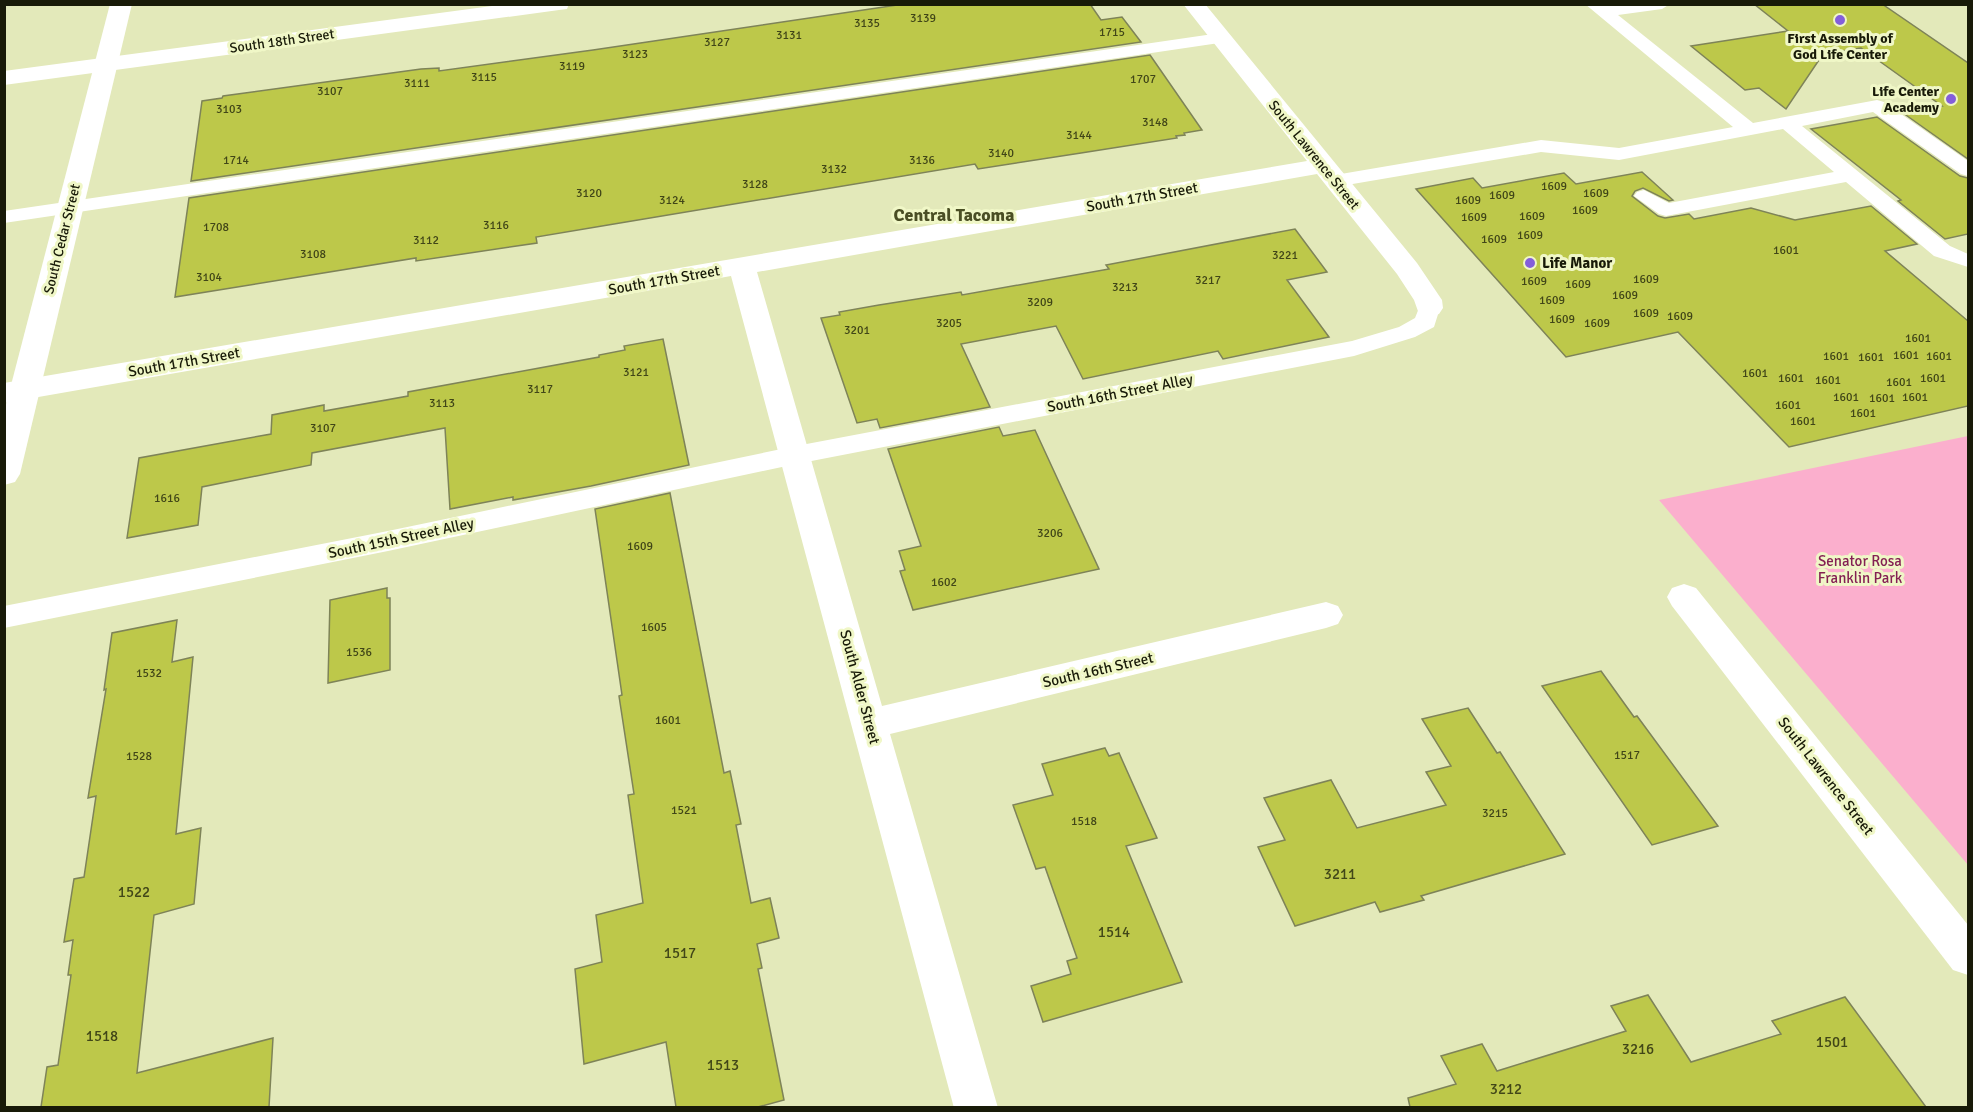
<svg xmlns="http://www.w3.org/2000/svg" width="1973" height="1112" font-family="Signika,sans-serif">
<style>
.green{fill:#fbafcd}
.building{fill:#bdc84a;stroke:#7e8358;stroke-width:1.5}
.lines{fill:none;stroke-linecap:round;stroke-linejoin:round}
.lane{fill:#fff;fill-rule:evenodd}
.street{fill:#fff;fill-rule:evenodd}
.secondary{fill:#fff;fill-rule:evenodd}
.poi-dot{fill:#845fda;stroke:#f0f7c7;stroke-width:2}
.labels{text-anchor:middle;dominant-baseline:central;stroke-width:6;stroke-linejoin:round;paint-order:stroke}
.number-label{font-size:12px;fill:#414618}
.far-poi-label{font-size:14px;font-weight:bold;fill:#181a08;stroke:#f0f7c7}
.far-street-label{font-size:14px;fill:#181a08;stroke:#f0f7c7}
.street-label{font-size:15px;fill:#181a08;stroke:#f0f7c7}
.poi-label{font-size:15px;font-weight:bold;fill:#181a08;stroke:#f0f7c7;text-anchor:start}
.park-label{font-size:15px;fill:#842053;stroke:#f0f7c7}
.near-number-label{font-size:15px;fill:#414618}
.far-district-label{font-size:18px;font-weight:bold;fill:#4a4e24;stroke:#f0f7c7}
</style>
<rect width="100%" height="100%" fill="#e3e9ba"/>
<path class="green" d="M1968,436V865L1659,500Z"/>
<g class="building">
<path d="M904,4H1090L1101,20L1122,17L1141,42L191,181L202,101L222,98L223,96L421,69L439,68V71L593,50Z"/>
<path d="M1754,4H1882L1968,63V159L1903,113L1942,106L1861,48L1823,54L1786,109L1759,88L1745,90L1691,46L1788,31Z"/>
<path d="M1150,55L1202,130L1184,133L1185,135L1176,136L1177,138L1081,153L978,169L975,164L608,225L536,237L537,243L416,261V258L175,297L189,198Z"/>
<path d="M1877,117L1960,176L1968,178V234L1945,239L1898,201L1901,200L1811,129Z"/>
<path d="M1642,172L1673,200L1669,201L1643,188L1635,191L1632,196L1658,216L1665,218L1689,214L1694,219L1751,208L1795,220L1871,206L1917,244L1885,251L1968,321V406L1789,447L1678,332L1566,357L1416,189L1473,178L1482,188L1564,173L1576,184Z"/>
<path d="M1295,229L1327,272L1287,280L1329,337L1223,359L1218,351L1083,379L1056,326L961,344L990,407L880,428L877,419L857,423L821,318L840,315L839,312L879,305L961,292L962,295L1109,269L1106,265Z"/>
<path d="M663,339L689,465L591,486L513,500V497L450,509L445,428L312,453L311,465L202,487L198,525L127,538L139,458L271,434L272,415L324,405V411L408,396V392L599,357V355L625,350L624,346Z"/>
<path d="M999,427L1003,436L1035,430L1099,569L913,610L900,571L905,570L899,551L921,546L888,449Z"/>
<path d="M670,493L724,773L730,771L741,824L736,825L751,903L770,898L779,938L757,944L762,968L758,969L784,1100L758,1107H676L666,1042L584,1064L575,969L602,962L596,915L643,903L628,795L634,794L619,696L622,695L595,509Z"/>
<path d="M387,588V598H390V670L328,683L330,600Z"/>
<path d="M177,620L172,662L193,657L176,834L201,828L194,904L154,915L137,1073L273,1038L269,1107H41L47,1067L58,1065L71,975H68L73,940L64,942L74,879L84,877L96,796L88,798L106,689L104,690L112,633Z"/>
<path d="M1601,671L1634,717L1637,716L1718,826L1652,845L1542,686Z"/>
<path d="M1468,708L1497,753L1500,752L1565,854L1421,896L1424,900L1380,912L1375,902L1295,926L1258,847L1285,840L1264,798L1331,780L1357,828L1446,805L1426,772L1451,766L1422,719Z"/>
<path d="M1105,748L1109,756L1119,753L1157,838L1126,846L1182,982L1043,1022L1031,986L1071,974L1067,961L1077,958L1045,867L1036,869L1013,805L1053,795L1042,764Z"/>
<path d="M1648,995L1691,1062L1781,1034L1772,1021L1845,997L1926,1107H1410L1408,1098L1456,1084L1441,1056L1482,1044L1497,1071L1626,1031L1611,1006Z"/>
</g>
<g class="lines">
<g class="lane">
<path d="M1585,4H1670L1662,9L1618,15L1753,123L1877,100L1884,102L1968,161V176L1961,174L1873,112L1802,126L1950,246L1968,254V267L1934,256L1846,182L1666,216L1659,214L1634,196L1637,192L1644,190L1669,203L1834,172L1783,129L1619,160L1541,152L1335,187L1328,185L1325,181L1328,177L1335,175L1541,140L1619,148L1733,127Z"/>
<path d="M1220,33L1226,34L1229,38L1226,42L4,223V211Z"/>
<path d="M1429,301L1437,303L1440,308L1434,327L1415,337L1354,356L796,464L388,551L4,628V606L388,531L796,446L1352,341L1399,327L1415,318L1421,303Z"/>
</g>
<g class="street">
<path d="M507,4H569L567,9L559,10L4,85V71Z"/>
<path d="M1183,4H1205L1417,263L1442,300L1443,308L1439,314L1429,317L1419,314L1414,300L1397,274L1317,174L757,272L882,706L1326,602L1338,606L1343,615L1338,624L1326,628L890,734L998,1108H954L731,276L4,403V383L1307,161Z"/>
<path d="M1684,584L1696,588L1968,925V975L1953,970L1672,606L1667,597L1672,588Z"/>
</g>
<path class="secondary" d="M110,4H132L20,474L15,482L4,485V412Z"/>
</g>
<g class="poi-dot">
<circle cx="1840" cy="20" r="6"/>
<circle cx="1951" cy="99" r="6"/>
<circle cx="1530" cy="263" r="6"/>
</g>
<g class="labels">
<g class="number-label">
<text x="923" y="18">3139</text>
<text x="867" y="23">3135</text>
<text x="1112" y="32">1715</text>
<text x="789" y="35">3131</text>
<text x="717" y="42">3127</text>
<text x="635" y="54">3123</text>
<text x="572" y="66">3119</text>
<text x="484" y="77">3115</text>
<text x="1143" y="79">1707</text>
<text x="417" y="83">3111</text>
<text x="330" y="91">3107</text>
<text x="229" y="109">3103</text>
<text x="1155" y="122">3148</text>
<text x="1079" y="135">3144</text>
<text x="1001" y="153">3140</text>
<text x="236" y="160">1714</text>
<text x="922" y="160">3136</text>
<text x="834" y="169">3132</text>
<text x="755" y="184">3128</text>
<text x="1554" y="186">1609</text>
<text x="589" y="193">3120</text>
<text x="1596" y="193">1609</text>
<text x="1502" y="195">1609</text>
<text x="672" y="200">3124</text>
<text x="1468" y="200">1609</text>
<text x="1585" y="210">1609</text>
<text x="1532" y="216">1609</text>
<text x="1474" y="217">1609</text>
<text x="496" y="225">3116</text>
<text x="216" y="227">1708</text>
<text x="1530" y="235">1609</text>
<text x="1494" y="239">1609</text>
<text x="426" y="240">3112</text>
<text x="1786" y="250">1601</text>
<text x="313" y="254">3108</text>
<text x="1285" y="255">3221</text>
<text x="209" y="277">3104</text>
<text x="1646" y="279">1609</text>
<text x="1208" y="280">3217</text>
<text x="1534" y="281">1609</text>
<text x="1578" y="284">1609</text>
<text x="1125" y="287">3213</text>
<text x="1625" y="295">1609</text>
<text x="1552" y="300">1609</text>
<text x="1040" y="302">3209</text>
<text x="1646" y="313">1609</text>
<text x="1680" y="316">1609</text>
<text x="1562" y="319">1609</text>
<text x="949" y="323">3205</text>
<text x="1597" y="323">1609</text>
<text x="857" y="330">3201</text>
<text x="1918" y="338">1601</text>
<text x="1906" y="355">1601</text>
<text x="1836" y="356">1601</text>
<text x="1939" y="356">1601</text>
<text x="1871" y="357">1601</text>
<text x="636" y="372">3121</text>
<text x="1755" y="373">1601</text>
<text x="1791" y="378">1601</text>
<text x="1933" y="378">1601</text>
<text x="1828" y="380">1601</text>
<text x="1899" y="382">1601</text>
<text x="540" y="389">3117</text>
<text x="1846" y="397">1601</text>
<text x="1915" y="397">1601</text>
<text x="1882" y="398">1601</text>
<text x="442" y="403">3113</text>
<text x="1788" y="405">1601</text>
<text x="1863" y="413">1601</text>
<text x="1803" y="421">1601</text>
<text x="323" y="428">3107</text>
<text x="167" y="498">1616</text>
<text x="1050" y="533">3206</text>
<text x="640" y="546">1609</text>
<text x="944" y="582">1602</text>
<text x="654" y="627">1605</text>
<text x="359" y="652">1536</text>
<text x="149" y="673">1532</text>
<text x="668" y="720">1601</text>
<text x="1627" y="755">1517</text>
<text x="139" y="756">1528</text>
<text x="684" y="810">1521</text>
<text x="1495" y="813">3215</text>
<text x="1084" y="821">1518</text>
</g>
<g class="far-poi-label">
<text x="1840" y="38">First Assembly of<tspan x="1840" dy="16">God Life Center</tspan></text>
<text x="1939" y="91" text-anchor="end">Life Center<tspan x="1939" dy="16">Academy</tspan></text>
</g>
<g class="far-street-label">
<text transform="translate(282 41) rotate(-8)">South 18th Street</text>
<text transform="translate(1314 155) rotate(51)">South Lawrence Street</text>
<text transform="translate(62 239) rotate(-76)">South Cedar Street</text>
</g>
<g class="street-label">
<text transform="translate(1142 197) rotate(-10)">South 17th Street</text>
<text transform="translate(664 280) rotate(-10)">South 17th Street</text>
<text transform="translate(184 362) rotate(-10)">South 17th Street</text>
<text transform="translate(1120 393) rotate(-11)">South 16th Street Alley</text>
<text transform="translate(401 538) rotate(-12)">South 15th Street Alley</text>
<text transform="translate(1098 670) rotate(-13)">South 16th Street</text>
<text transform="translate(860 687) rotate(75)">South Alder Street</text>
<text transform="translate(1826 776) rotate(52)">South Lawrence Street</text>
</g>
<g class="poi-label">
<text x="1542" y="263">Life Manor</text>
</g>
<g class="park-label">
<text x="1860" y="561">Senator Rosa<tspan x="1860" dy="17">Franklin Park</tspan></text>
</g>
<g class="near-number-label">
<text x="1340" y="874">3211</text>
<text x="134" y="892">1522</text>
<text x="1114" y="932">1514</text>
<text x="680" y="953">1517</text>
<text x="102" y="1036">1518</text>
<text x="1832" y="1042">1501</text>
<text x="1638" y="1049">3216</text>
<text x="723" y="1065">1513</text>
<text x="1506" y="1089">3212</text>
</g>
<g class="far-district-label">
<text x="954" y="215">Central Tacoma</text>
</g>
</g>
<rect width="1973" height="1112" fill="none" stroke="#181a08" stroke-width="12"/>
</svg>
